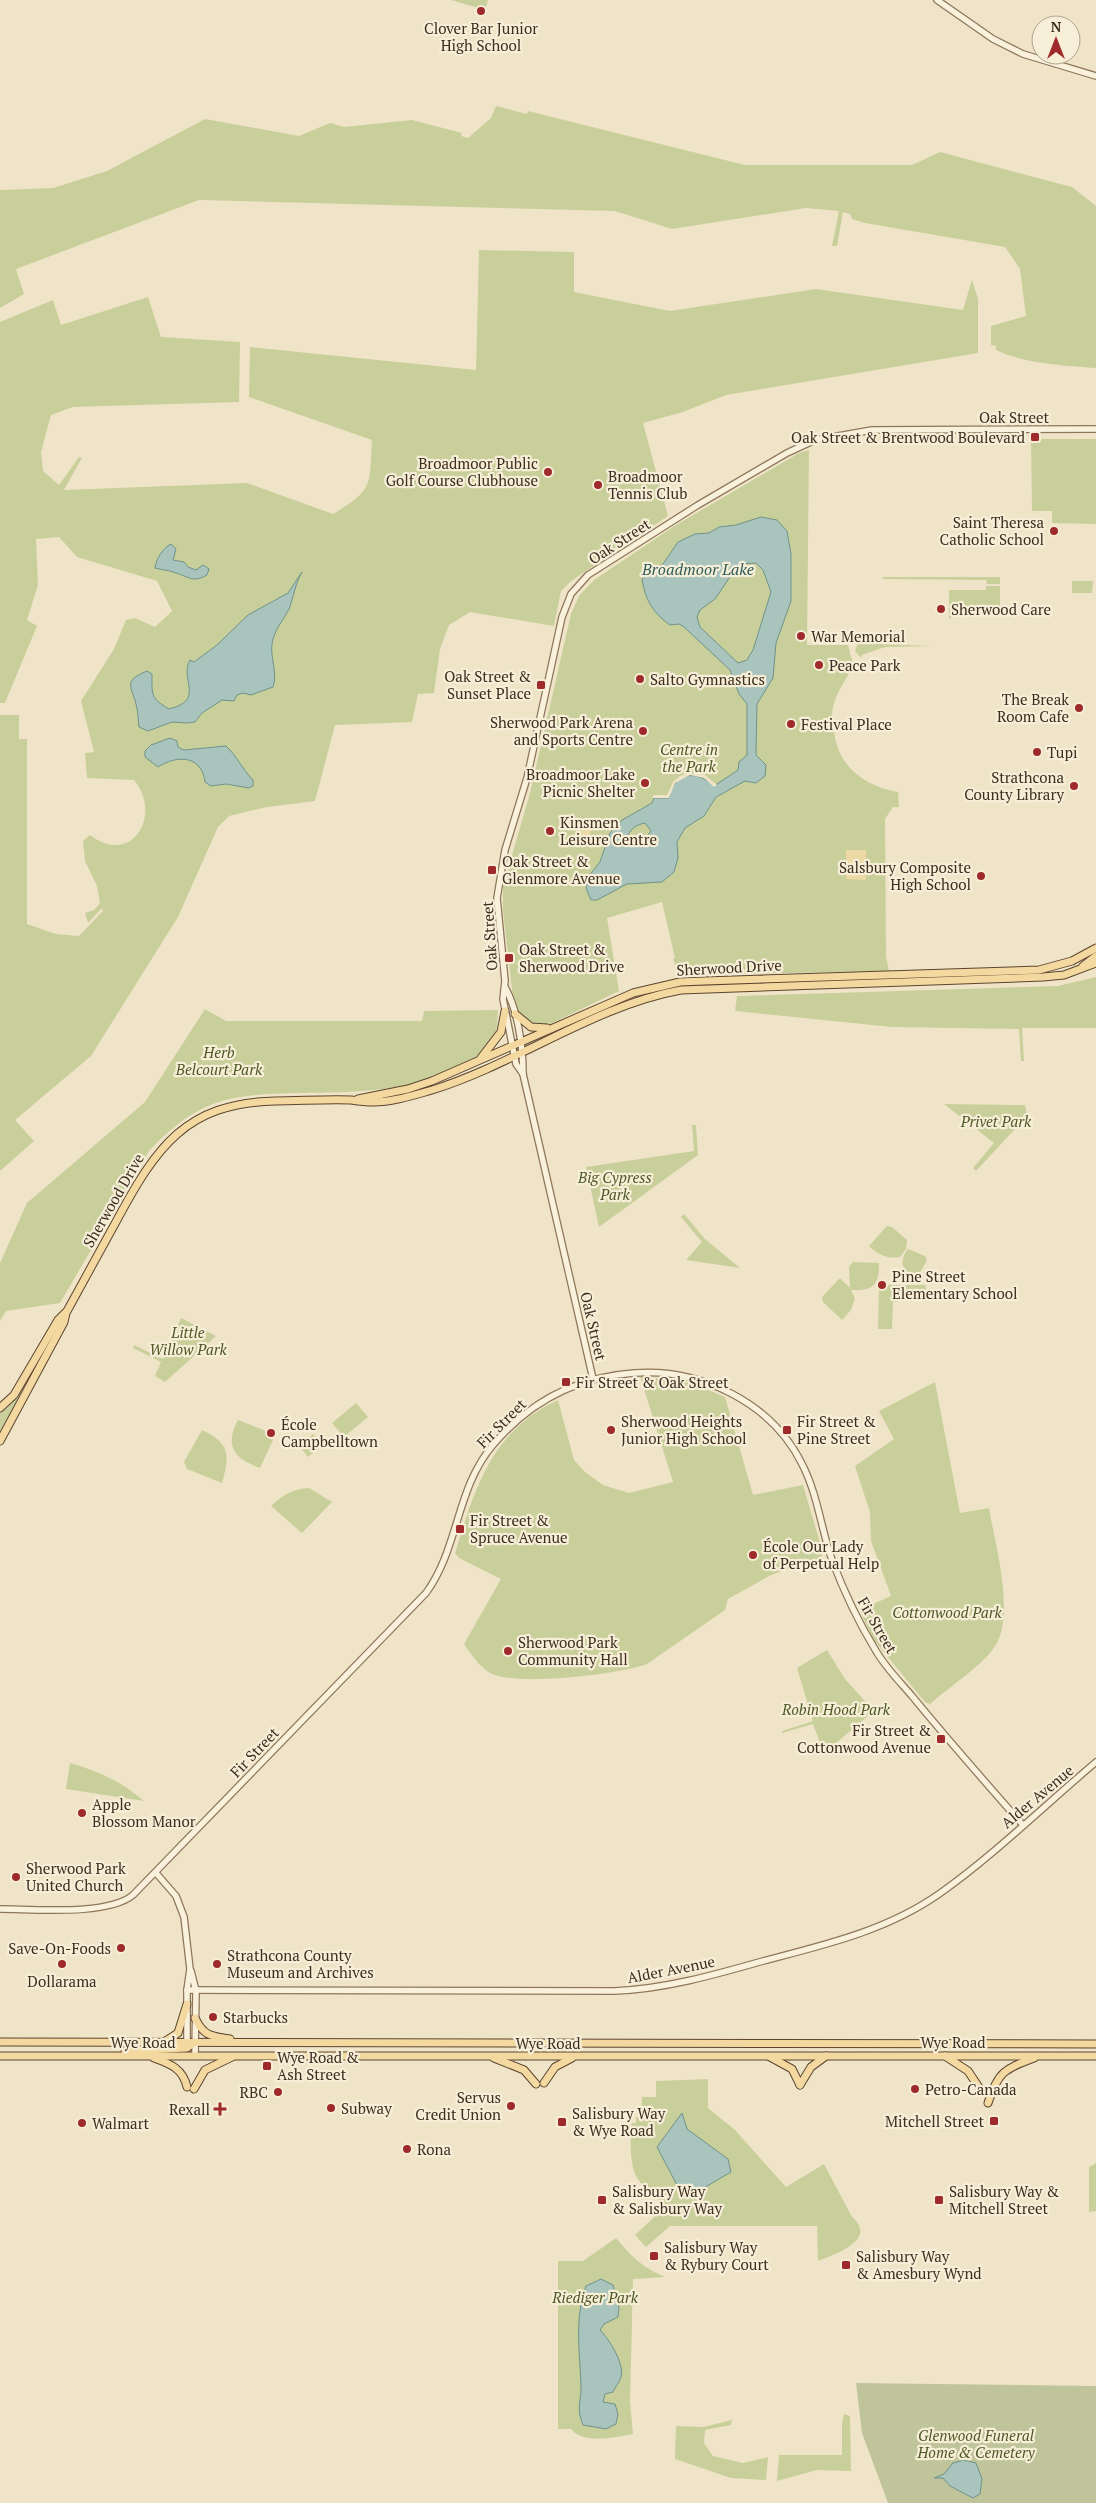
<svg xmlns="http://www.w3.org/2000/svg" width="1096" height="2503" font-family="'PT Serif',serif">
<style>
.green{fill:#c9cf9b}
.sand{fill:#ecd9a5}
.cemetery{fill:#bfc49a}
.water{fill:#a9c4bc;stroke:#6f938a;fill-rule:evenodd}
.pier{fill:#f0e4c8}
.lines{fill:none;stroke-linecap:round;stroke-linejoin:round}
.minor-casing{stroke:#8d765c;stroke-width:8}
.major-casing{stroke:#5b4430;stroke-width:9}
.minor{stroke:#faf1dc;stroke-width:5.5}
.major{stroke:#f3d9a0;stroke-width:7}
.poi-dot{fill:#9e2a2b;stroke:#f7eed8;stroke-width:2}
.labels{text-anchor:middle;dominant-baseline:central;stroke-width:4.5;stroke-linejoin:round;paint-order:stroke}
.poi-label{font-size:15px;fill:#3d2e20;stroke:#f7eed8;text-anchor:start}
.street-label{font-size:15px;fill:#3d2e20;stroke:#f7eed8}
.park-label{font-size:15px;font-style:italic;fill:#4d5a26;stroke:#f7eed8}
.water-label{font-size:16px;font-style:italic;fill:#2f5d5a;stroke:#f7eed8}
</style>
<rect width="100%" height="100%" fill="#f0e4c8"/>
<g class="green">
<path d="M451,0H488L485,10Z"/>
<path d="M496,106L527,114L528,111L745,165H912L940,152L1072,187L1096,206V368C1068,366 1018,363 995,349L997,346L991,345V326L1026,316L1020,269L1005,247L865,223L852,219L850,214L843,212L837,246H832L839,211L806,208L672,229L615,211L199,200L16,269L24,294L0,308V190L53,188L107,171L205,119L299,136L330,123L344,127L412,120L462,133L461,136L468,138L491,118Z"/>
<path d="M479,250L574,252V292L670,311L816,289L963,310L972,280L978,299V353L726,395L683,412L643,423L668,516L571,581L561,591L554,626L470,612L449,625L440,649L434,693L418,694L412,722L335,725L315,801L267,807L229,816L218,827L178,917L91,1056L15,1120L34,1141L0,1171V715H19V739H27V924L56,934L79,936L103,911L102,908L88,923L85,913L94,910L100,903L97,886L85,861L83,841L90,835C132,867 163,815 134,780L87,778L85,753L94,752L81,701L114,649L126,620L135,618L155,627L172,611L157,581L77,557L59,537L36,539L38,585L27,620L37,626L5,703H0V322L53,300L61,325L148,297L161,337L240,342L239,402L73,407L51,415L41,452L43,471L59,485L79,457L82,458L64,490L247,483L333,514C375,489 369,485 372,440L249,397L250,347L476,370Z"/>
<path d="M1031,439H1096V524L1052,523V511H1032Z"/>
<path d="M809,450L807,645H848L853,664C848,679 836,691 833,707C831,714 833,723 834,730C837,766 864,786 898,792L899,807H893L885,819L886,957L889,971L679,975L673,959L675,958L662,902L607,918L619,991L546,1026H539L523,1017L516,1007L513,998L503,911V886L530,793L571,614L579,596L594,580L676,525L799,453Z"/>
<path d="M883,577H1000V584H987L986,580L883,579Z"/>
<path d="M1072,581H1093L1092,593H1072Z"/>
<path d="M986,586H1000V605L997,610L953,611L951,618H949V590H986Z"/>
<path d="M858,643L932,646L885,647L862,655L861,658L855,651Z"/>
<path d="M1096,977V1028H1022L1024,1061H1021L1019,1029L892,1027L735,1011L737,996L1058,986Z"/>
<path d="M205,1009L226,1021H422L424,1011L498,1010C497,1020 498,1031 493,1040C488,1050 474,1058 464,1064C413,1093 355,1092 299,1093C271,1094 242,1094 216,1103C189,1112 168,1131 149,1151L60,1303L6,1311L0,1321V1263L27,1203L145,1102Z"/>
<path d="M944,1104L1025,1105L1027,1116L976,1171L973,1168L994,1143Z"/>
<path d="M692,1125H696L698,1155L599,1227L586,1167L694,1151Z"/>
<path d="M684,1214L705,1239L740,1268L686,1260L702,1242L681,1217Z"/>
<path d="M887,1226L892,1227L907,1240L906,1249L900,1257C886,1259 879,1255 869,1246Z"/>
<path d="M908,1249L925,1256L927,1260L917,1278C902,1273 898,1261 908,1249Z"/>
<path d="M853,1262L879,1263C879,1285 874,1291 851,1290L855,1298L851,1310L842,1320L823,1302L822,1297L840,1278L850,1288L849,1267Z"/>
<path d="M879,1285H925L928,1297L898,1296V1302H893L892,1329H878Z"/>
<path d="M181,1318L216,1336L165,1382L155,1376L161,1362L133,1348L134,1345L163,1359Z"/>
<path d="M640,1376L691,1383L725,1397L753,1495L803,1485L823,1553L821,1558L771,1575L728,1599L725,1610L647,1664C621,1674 515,1687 490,1673C479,1666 471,1654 464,1644L501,1579L459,1558L455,1553C475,1489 491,1431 558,1400L574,1460L585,1472L603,1485L629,1493L673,1482Z"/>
<path d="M935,1382L960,1513L989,1508C995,1545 1017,1618 993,1649C980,1667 948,1688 930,1704L925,1702L872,1638L860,1610L891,1596L871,1541L870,1512L855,1466L894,1439L879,1411Z"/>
<path d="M16,1398L19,1400L0,1433V1412Z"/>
<path d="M356,1403L368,1417L344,1437L332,1423Z"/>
<path d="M238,1420L271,1433L273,1440L260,1468C234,1459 224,1446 238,1420Z"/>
<path d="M202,1430C230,1443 230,1455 222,1483L187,1469L184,1462Z"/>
<path d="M313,1434L322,1445L308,1457L299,1446Z"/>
<path d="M309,1488L332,1502L302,1533L271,1506C283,1495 292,1489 309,1488Z"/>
<path d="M827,1650L845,1679L874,1711L824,1753L813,1724L782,1733V1731L813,1721L797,1668Z"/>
<path d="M70,1763C98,1771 121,1781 144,1801L66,1789Z"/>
<path d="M708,2079V2108L735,2130L786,2187L824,2164L852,2217C879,2240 833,2255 818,2261L817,2226H670L646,2247L635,2235L664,2208C657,2195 642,2188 636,2176C629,2161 631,2141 631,2125L632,2123H636V2117L641,2116L642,2097H656V2081Z"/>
<path d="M1096,2163V2211L1089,2212V2167Z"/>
<path d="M616,2238C631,2256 643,2268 665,2277L633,2279L630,2402L633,2434C616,2437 583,2445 571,2429H558V2261H583Z"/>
<path d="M844,2414L850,2416L851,2471L817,2470L777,2481L779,2455H842V2423Z"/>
<path d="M732,2420L731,2425L705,2430L704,2443L713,2456L743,2463L768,2457L766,2480L731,2478L675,2459L676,2426L703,2427Z"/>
</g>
<g class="sand">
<path d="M580,823L592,827L587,843L575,838Z"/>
<path d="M846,850H866V880L846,879Z"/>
</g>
<path class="cemetery" d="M856,2383L1096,2386V2503H888L862,2433Z"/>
<g class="water">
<path d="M761,517L777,520L787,531L791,554V601L776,643L773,678L757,704L756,755L766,765L765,776L756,783L745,781L716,797L704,816L685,828L677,842L678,858L674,872L662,882L627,884L597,900H591L586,888L589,876L600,862L610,833L622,820L652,803L654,798H669C674,771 697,770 714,786L738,770L739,762L747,755V704L739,694L730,670L684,627L679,624L670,625C653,613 645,600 642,579L663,564L678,542L695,534L709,533L719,527L736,525ZM756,563L763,570L771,592L753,650L747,660L738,663L700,627L697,617L700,610L715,599L734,571L742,564ZM645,823L651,831C645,840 641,842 631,842L627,836C632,828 636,825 645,823Z"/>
<path d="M171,544L176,549L173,560L184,562L188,567L196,570L203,565L209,569L207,575C193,583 189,577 176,573C169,570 162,570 155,568C156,559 163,548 171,544Z"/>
<path d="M302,572C295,584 294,596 289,609C283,621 274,630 272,644C270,658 278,673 273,687L251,695L243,693L237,695L234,701L222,700L202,713L195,722L187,723L172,722L148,731L139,727C138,720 138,711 136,704C131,685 123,681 147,671L152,674C152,694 150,698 169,709C206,700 179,680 190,660L194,662L217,645L248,615L288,593Z"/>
<path d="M170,738L177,741L178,747L184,750L226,746C237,756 242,769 253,780V786L249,788L226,784L211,786L205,782C202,756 178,754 158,767L145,757V751L151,745Z"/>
<path d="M682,2113L687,2129L728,2159L731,2172L695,2193L678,2187L657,2147Z"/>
<path d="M601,2279L613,2285L619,2308L618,2317L604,2324L600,2330C609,2339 625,2364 621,2377C620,2382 615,2387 613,2392L605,2394L603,2402L615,2404L618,2414L616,2424L606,2429L583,2425C576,2408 581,2403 581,2387C580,2352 574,2319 586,2286Z"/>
<path d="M964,2460L976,2463L982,2479L980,2494L973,2498L950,2486L943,2478H934L944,2474L953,2463Z"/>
</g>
<path class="pier" d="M690,773L705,775L717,785L714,787L704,778L690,775L675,783L669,798H652L654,795H667L673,782L680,776Z"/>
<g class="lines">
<defs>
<g id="minor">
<path d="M937,0L993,39L1023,54L1096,76"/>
<path d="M505,987C518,1011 523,1046 523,1074L593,1379"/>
<path d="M523,1074L516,1064L503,999L505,981L497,898L505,850L527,778L562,617L571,594L588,575L698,505L787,453L815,440L872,430L1096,429"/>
<path d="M156,1873L176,1896L184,1917L190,1969L187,1990V2046"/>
<path d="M0,1909C33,1909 108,1916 133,1895L426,1593C459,1548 456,1488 493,1445C530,1401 578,1377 634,1373C701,1368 772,1403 802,1464C818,1495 821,1529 832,1560C844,1592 859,1623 876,1651C886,1668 900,1682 912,1696C948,1740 985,1782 1022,1824"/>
<path d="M191,1971L196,1991L195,2056"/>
<path d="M187,1990L614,1991C665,1989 714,1975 763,1961C824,1945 886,1931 939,1894C993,1856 1045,1805 1096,1762"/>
</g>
<g id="major">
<path d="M1083,966L1096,956"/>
<path d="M515,1014L531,1027L547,1028"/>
<path d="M481,1058L501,1032L505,1011"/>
<path d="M358,1099L408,1089L432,1081L633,993L680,982L704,981L1039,970L1072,961L1096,948"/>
<path d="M0,1408L14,1395L58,1320L65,1313"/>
<path d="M0,1441L64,1322L66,1313C83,1282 100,1251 117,1220C156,1148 185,1103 275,1101C300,1101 326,1099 351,1100C358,1101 366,1102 373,1102C393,1102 414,1095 432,1090C516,1064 596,1005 681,990L1043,977L1064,975L1096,963"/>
<path d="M195,2018C204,2037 212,2036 230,2039"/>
<path d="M0,2042L1096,2044"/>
<path d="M164,2042L178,2033L187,2004"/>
<path d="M125,2051L187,2048L195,2042"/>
<path d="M0,2056H1096"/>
<path d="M945,2056L968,2071L980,2089"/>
<path d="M770,2057L792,2069L800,2085"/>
<path d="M154,2058C171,2064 183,2069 187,2087"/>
<path d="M494,2058L524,2070L536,2084"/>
<path d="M544,2083L555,2067L572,2058"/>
<path d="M800,2085L811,2067L826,2056"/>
<path d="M194,2089L205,2070L232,2057"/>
<path d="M988,2103C998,2072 1004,2069 1034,2058"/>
</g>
</defs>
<use href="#minor" class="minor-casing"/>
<use href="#major" class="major-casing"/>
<use href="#minor" class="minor"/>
<use href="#major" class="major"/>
</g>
<g class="poi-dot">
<circle cx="481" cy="11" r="5"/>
<rect x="1030" y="432" width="10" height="10" rx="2.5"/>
<circle cx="548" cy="472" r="5"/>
<circle cx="598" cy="485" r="5"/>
<circle cx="1054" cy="531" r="5"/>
<circle cx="941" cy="609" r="5"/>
<circle cx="801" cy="636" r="5"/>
<circle cx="819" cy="665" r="5"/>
<circle cx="640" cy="679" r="5"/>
<rect x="536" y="680" width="10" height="10" rx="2.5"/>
<circle cx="1079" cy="708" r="5"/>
<circle cx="791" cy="724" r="5"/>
<circle cx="643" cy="731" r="5"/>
<circle cx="1037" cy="752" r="5"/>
<circle cx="645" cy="783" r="5"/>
<circle cx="1074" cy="786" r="5"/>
<circle cx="550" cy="831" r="5"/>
<rect x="487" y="865" width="10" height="10" rx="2.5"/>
<circle cx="981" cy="876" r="5"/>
<rect x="504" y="953" width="10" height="10" rx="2.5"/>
<circle cx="882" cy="1285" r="5"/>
<rect x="561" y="1377" width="10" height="10" rx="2.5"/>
<circle cx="611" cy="1430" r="5"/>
<rect x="782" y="1425" width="10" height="10" rx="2.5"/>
<circle cx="271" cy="1433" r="5"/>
<rect x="455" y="1524" width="10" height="10" rx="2.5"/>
<circle cx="753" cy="1555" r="5"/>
<circle cx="508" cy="1651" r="5"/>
<rect x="936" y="1734" width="10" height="10" rx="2.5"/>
<circle cx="82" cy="1813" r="5"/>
<circle cx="16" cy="1877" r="5"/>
<circle cx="121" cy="1948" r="5"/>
<circle cx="62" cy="1964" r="5"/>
<circle cx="217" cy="1964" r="5"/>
<circle cx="213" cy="2017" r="5"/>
<rect x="262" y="2061" width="10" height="10" rx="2.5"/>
<circle cx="915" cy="2089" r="5"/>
<circle cx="278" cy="2092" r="5"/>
<circle cx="511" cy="2106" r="5"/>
<circle cx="331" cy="2108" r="5"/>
<path d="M217.5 2101.5h5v5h5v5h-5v5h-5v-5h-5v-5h5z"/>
<rect x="989" y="2116" width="10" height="10" rx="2.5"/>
<rect x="557" y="2117" width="10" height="10" rx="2.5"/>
<circle cx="82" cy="2123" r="5"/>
<circle cx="407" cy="2149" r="5"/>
<rect x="597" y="2195" width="10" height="10" rx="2.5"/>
<rect x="934" y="2195" width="10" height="10" rx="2.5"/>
<rect x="649" y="2251" width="10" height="10" rx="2.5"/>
<rect x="841" y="2260" width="10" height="10" rx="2.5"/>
</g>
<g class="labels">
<g class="poi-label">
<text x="481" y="28" text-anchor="middle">Clover Bar Junior<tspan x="481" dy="17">High School</tspan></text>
<text x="1025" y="437" text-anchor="end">Oak Street &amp; Brentwood Boulevard</text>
<text x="538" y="463" text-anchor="end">Broadmoor Public<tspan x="538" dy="17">Golf Course Clubhouse</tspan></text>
<text x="608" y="476">Broadmoor<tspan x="608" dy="17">Tennis Club</tspan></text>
<text x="1044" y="522" text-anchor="end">Saint Theresa<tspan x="1044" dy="17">Catholic School</tspan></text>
<text x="951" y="609">Sherwood Care</text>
<text x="811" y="636">War Memorial</text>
<text x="829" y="665">Peace Park</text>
<text x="531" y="676" text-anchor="end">Oak Street &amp;<tspan x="531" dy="17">Sunset Place</tspan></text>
<text x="650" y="679">Salto Gymnastics</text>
<text x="1069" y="699" text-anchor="end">The Break<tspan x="1069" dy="17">Room Cafe</tspan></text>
<text x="633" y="722" text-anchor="end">Sherwood Park Arena<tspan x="633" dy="17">and Sports Centre</tspan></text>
<text x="801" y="724">Festival Place</text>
<text x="1047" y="752">Tupi</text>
<text x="635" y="774" text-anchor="end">Broadmoor Lake<tspan x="635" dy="17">Picnic Shelter</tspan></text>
<text x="1064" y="777" text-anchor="end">Strathcona<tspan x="1064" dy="17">County Library</tspan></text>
<text x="560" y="822">Kinsmen<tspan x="560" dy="17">Leisure Centre</tspan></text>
<text x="502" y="861">Oak Street &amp;<tspan x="502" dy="17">Glenmore Avenue</tspan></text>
<text x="971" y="867" text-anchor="end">Salsbury Composite<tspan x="971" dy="17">High School</tspan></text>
<text x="519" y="949">Oak Street &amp;<tspan x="519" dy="17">Sherwood Drive</tspan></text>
<text x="892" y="1276">Pine Street<tspan x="892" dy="17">Elementary School</tspan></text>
<text x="576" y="1382">Fir Street &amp; Oak Street</text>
<text x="621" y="1421">Sherwood Heights<tspan x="621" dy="17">Junior High School</tspan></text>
<text x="797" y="1421">Fir Street &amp;<tspan x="797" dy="17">Pine Street</tspan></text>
<text x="281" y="1424">École<tspan x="281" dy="17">Campbelltown</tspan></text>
<text x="470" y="1520">Fir Street &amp;<tspan x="470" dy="17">Spruce Avenue</tspan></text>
<text x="763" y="1546">École Our Lady<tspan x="763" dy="17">of Perpetual Help</tspan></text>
<text x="518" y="1642">Sherwood Park<tspan x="518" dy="17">Community Hall</tspan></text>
<text x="931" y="1730" text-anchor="end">Fir Street &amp;<tspan x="931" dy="17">Cottonwood Avenue</tspan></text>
<text x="92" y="1804">Apple<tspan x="92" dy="17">Blossom Manor</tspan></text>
<text x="26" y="1868">Sherwood Park<tspan x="26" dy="17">United Church</tspan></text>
<text x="111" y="1948" text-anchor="end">Save-On-Foods</text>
<text x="227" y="1955">Strathcona County<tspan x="227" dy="17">Museum and Archives</tspan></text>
<text x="62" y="1981" text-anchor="middle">Dollarama</text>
<text x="223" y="2017">Starbucks</text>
<text x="277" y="2057">Wye Road &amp;<tspan x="277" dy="17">Ash Street</tspan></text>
<text x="925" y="2089">Petro-Canada</text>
<text x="268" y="2092" text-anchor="end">RBC</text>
<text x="501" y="2097" text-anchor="end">Servus<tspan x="501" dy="17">Credit Union</tspan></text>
<text x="341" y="2108">Subway</text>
<text x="210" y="2109" text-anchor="end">Rexall</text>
<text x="572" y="2113">Salisbury Way<tspan x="572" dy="17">&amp; Wye Road</tspan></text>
<text x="984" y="2121" text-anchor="end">Mitchell Street</text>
<text x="92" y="2123">Walmart</text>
<text x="417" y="2149">Rona</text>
<text x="612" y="2191">Salisbury Way<tspan x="612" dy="17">&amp; Salisbury Way</tspan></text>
<text x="949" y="2191">Salisbury Way &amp;<tspan x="949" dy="17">Mitchell Street</tspan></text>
<text x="664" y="2247">Salisbury Way<tspan x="664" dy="17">&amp; Rybury Court</tspan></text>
<text x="856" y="2256">Salisbury Way<tspan x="856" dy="17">&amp; Amesbury Wynd</tspan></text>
</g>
<g class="street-label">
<text x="1014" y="417">Oak Street</text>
<text transform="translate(619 541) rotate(-33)">Oak Street</text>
<text transform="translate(489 936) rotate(-94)">Oak Street</text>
<text transform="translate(729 967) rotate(-3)">Sherwood Drive</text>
<text transform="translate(113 1200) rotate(-60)">Sherwood Drive</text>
<text transform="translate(594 1326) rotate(77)">Oak Street</text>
<text transform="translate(501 1423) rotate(-45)">Fir Street</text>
<text transform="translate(878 1625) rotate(60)">Fir Street</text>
<text transform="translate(254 1752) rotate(-46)">Fir Street</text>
<text transform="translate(1037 1796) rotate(-40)">Alder Avenue</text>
<text transform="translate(671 1969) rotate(-11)">Alder Avenue</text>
<text x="143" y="2042">Wye Road</text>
<text x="953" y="2042">Wye Road</text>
<text x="548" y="2043">Wye Road</text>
</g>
<g class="park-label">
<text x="689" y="749">Centre in<tspan x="689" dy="17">the Park</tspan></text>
<text x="219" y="1052">Herb<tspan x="219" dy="17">Belcourt Park</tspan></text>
<text x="996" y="1121">Privet Park</text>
<text x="615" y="1177">Big Cypress<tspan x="615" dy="17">Park</tspan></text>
<text x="188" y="1332">Little<tspan x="188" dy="17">Willow Park</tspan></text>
<text x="947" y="1612">Cottonwood Park</text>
<text x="836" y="1709">Robin Hood Park</text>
<text x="595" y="2297">Riediger Park</text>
<text x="976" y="2435">Glenwood Funeral<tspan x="976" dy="17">Home &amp; Cemetery</tspan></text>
</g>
<g class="water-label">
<text x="698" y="569">Broadmoor Lake</text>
</g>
</g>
<g transform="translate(1056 40)"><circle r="24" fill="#f7eed8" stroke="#ada18e"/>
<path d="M0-4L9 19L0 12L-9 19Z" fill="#9e2a2b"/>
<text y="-8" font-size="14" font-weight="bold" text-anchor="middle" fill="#3d2e20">N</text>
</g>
</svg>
